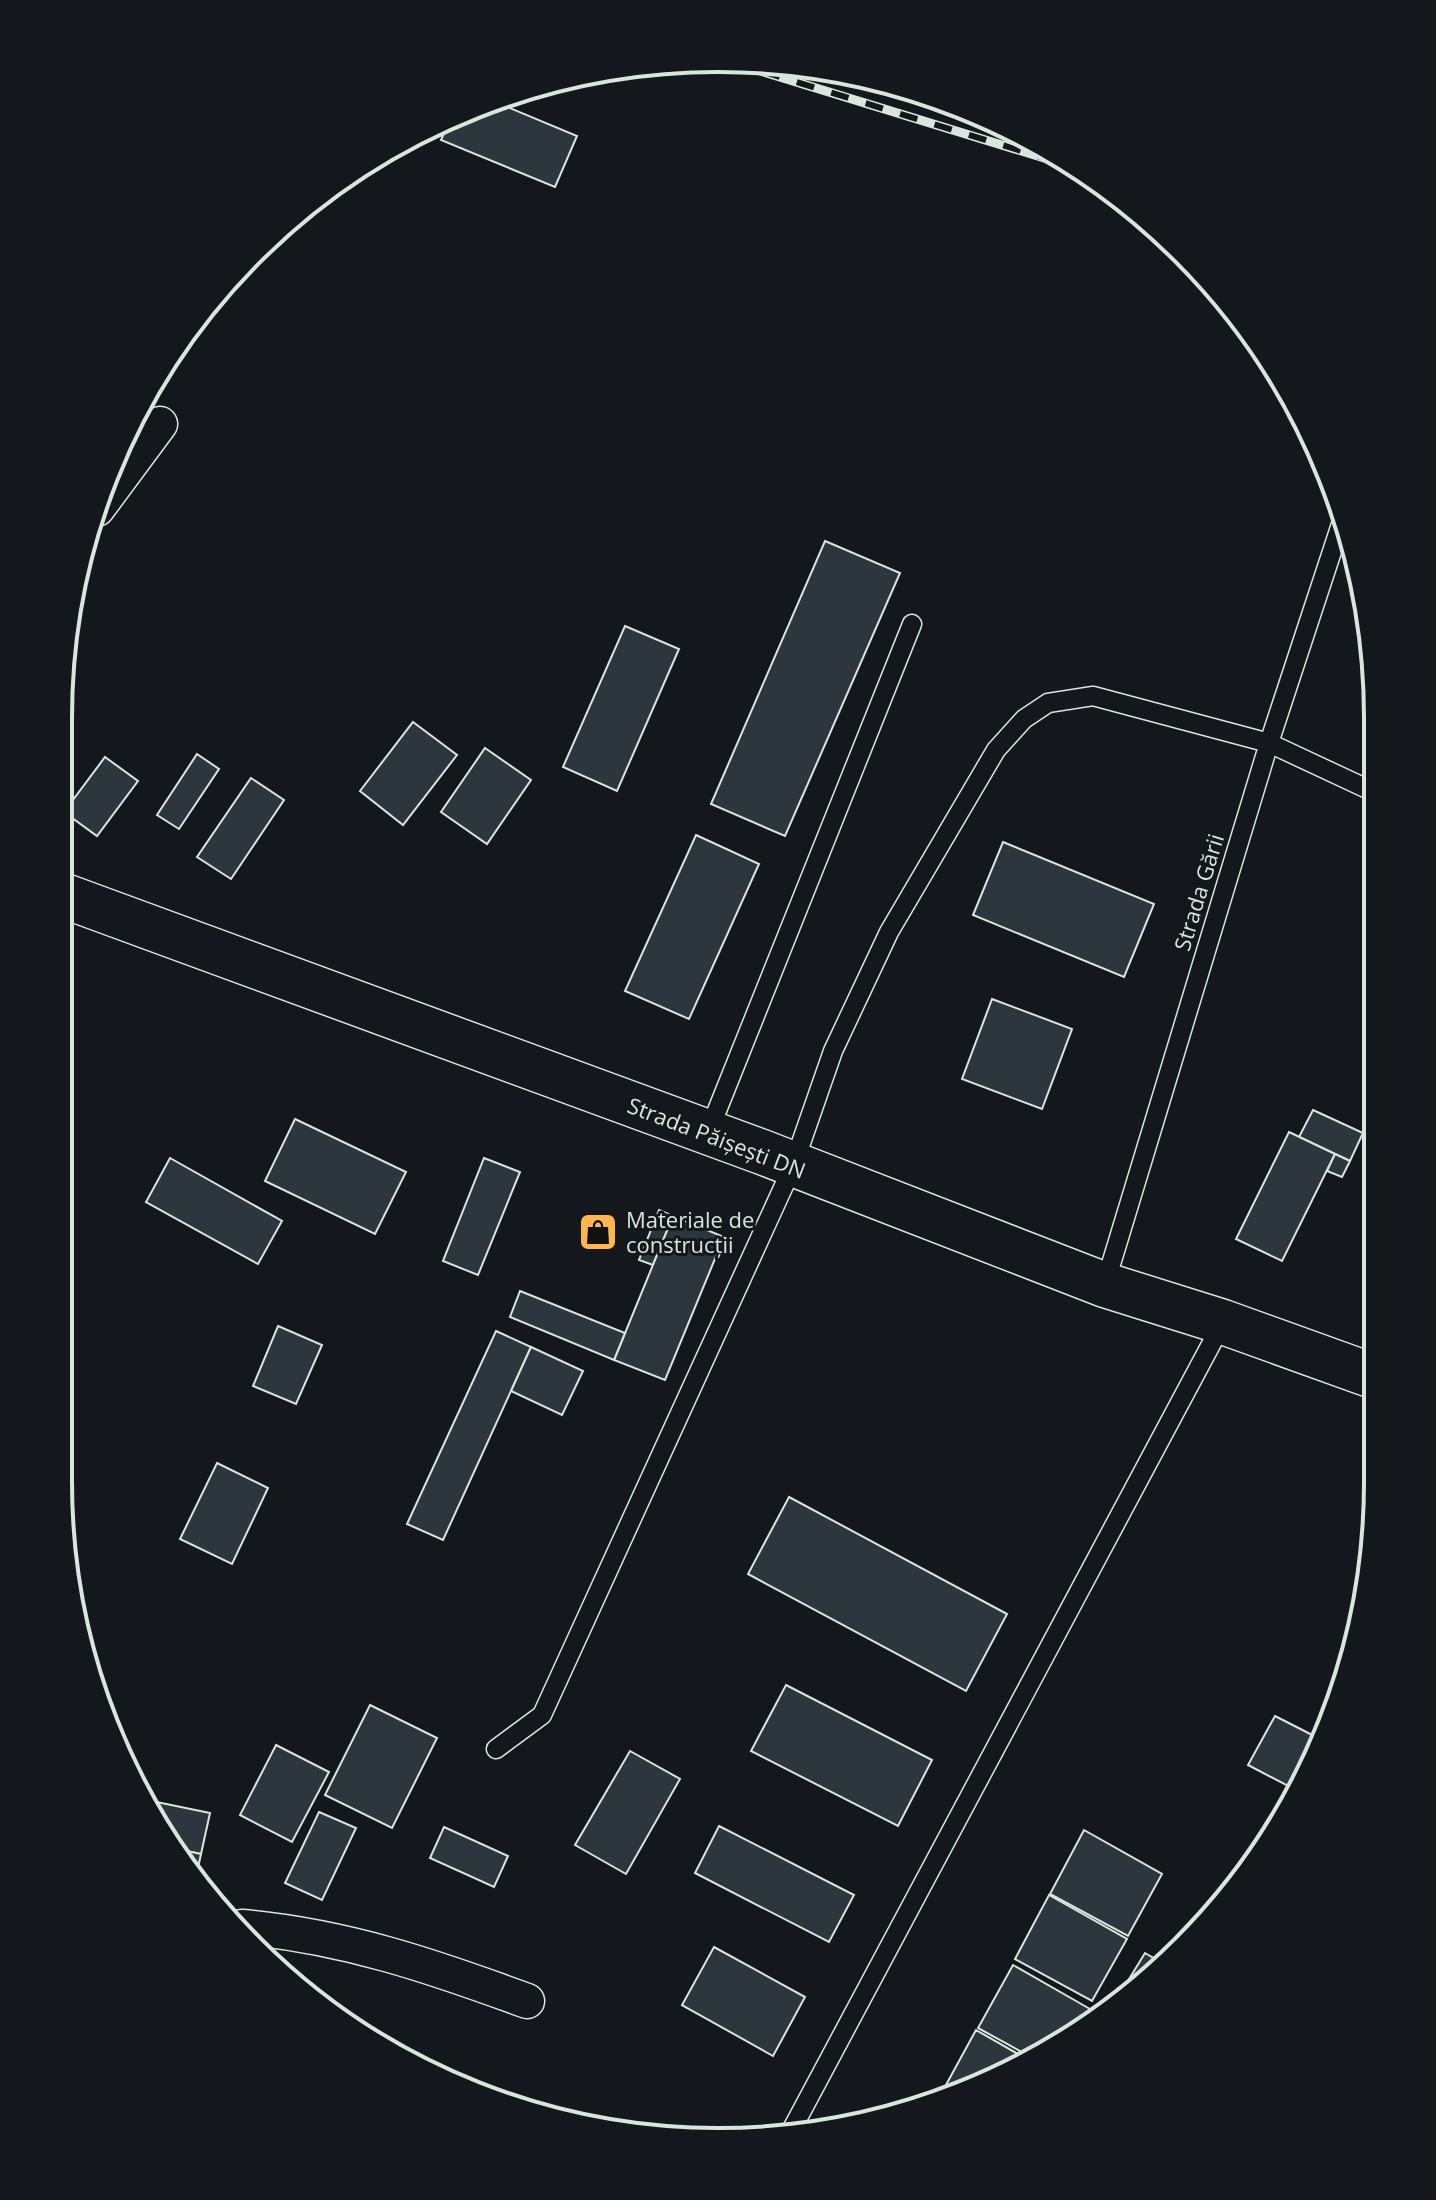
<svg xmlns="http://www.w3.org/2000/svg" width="1436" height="2200" font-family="'Open Sans',sans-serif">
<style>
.building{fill:#2c363c;stroke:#d8e6dc;stroke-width:2}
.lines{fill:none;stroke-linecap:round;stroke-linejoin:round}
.service-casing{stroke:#d8e6dc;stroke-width:21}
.minor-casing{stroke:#d8e6dc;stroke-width:37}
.primary-casing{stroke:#d8e6dc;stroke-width:47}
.service{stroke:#14181c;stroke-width:18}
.minor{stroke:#14181c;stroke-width:34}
.primary{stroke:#14181c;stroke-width:44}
.rail-casing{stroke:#d8e6dc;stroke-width:9}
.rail{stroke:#14181c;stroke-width:6;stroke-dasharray:18;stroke-linecap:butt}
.labels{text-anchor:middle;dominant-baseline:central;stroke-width:6;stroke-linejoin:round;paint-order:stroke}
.street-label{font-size:22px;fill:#d8e6dc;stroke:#14181c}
.poi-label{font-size:22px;fill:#d8e6dc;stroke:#14181c;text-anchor:start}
.rim{fill:none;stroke:#d8e6dc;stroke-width:4}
</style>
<rect width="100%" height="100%" fill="#14181c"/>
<g class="building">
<path d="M493,101L577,136L555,187L441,140L451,117Z"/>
<path d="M825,541L900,573L785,836L711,804Z"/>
<path d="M625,626L679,649L617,791L563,767Z"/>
<path d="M413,722L457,755L403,825L360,791Z"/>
<path d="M485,748L531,780L487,844L441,812Z"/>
<path d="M197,754L219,769L179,829L157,815Z"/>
<path d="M105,757L138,781L97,836L64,812Z"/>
<path d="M251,778L284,800L231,879L197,857Z"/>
<path d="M696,835L759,864L689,1019L625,991Z"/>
<path d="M1003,842L1154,904L1124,977L973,915Z"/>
<path d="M992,999L1072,1029L1042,1109L962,1079Z"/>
<path d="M1313,1110L1363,1133L1350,1161L1299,1137Z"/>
<path d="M295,1119L406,1172L375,1234L265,1181Z"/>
<path d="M1289,1132L1335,1154L1282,1261L1236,1239Z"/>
<path d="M1335,1154L1350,1161L1342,1177L1327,1171Z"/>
<path d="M170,1158L282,1221L258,1264L146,1202Z"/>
<path d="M484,1158L520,1172L478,1275L443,1261Z"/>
<path d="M659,1210L673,1216L653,1265L639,1260Z"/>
<path d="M673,1216L724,1237L665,1380L614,1360Z"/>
<path d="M520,1291L625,1333L614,1360L510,1317Z"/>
<path d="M278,1326L322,1345L296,1404L253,1386Z"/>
<path d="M496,1331L531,1347L443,1540L407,1524Z"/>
<path d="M531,1347L583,1371L562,1415L511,1391Z"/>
<path d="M217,1463L268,1488L232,1564L180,1539Z"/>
<path d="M789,1497L1007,1614L966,1691L748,1574Z"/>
<path d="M786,1685L932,1760L898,1826L751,1751Z"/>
<path d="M370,1705L437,1738L392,1828L325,1795Z"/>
<path d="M1275,1716L1324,1741L1294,1789L1248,1765Z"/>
<path d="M276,1745L329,1772L292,1842L240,1815Z"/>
<path d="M630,1751L680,1779L626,1874L575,1845Z"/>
<path d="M147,1800L210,1813L201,1854L168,1847Z"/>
<path d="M319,1812L356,1828L322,1900L285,1883Z"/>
<path d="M719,1826L854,1895L829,1942L695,1873Z"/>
<path d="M444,1827L508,1856L494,1887L430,1858Z"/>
<path d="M1084,1830L1162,1874L1128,1936L1050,1894Z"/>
<path d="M168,1847L201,1854L196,1877L169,1849Z"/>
<path d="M1049,1895L1127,1939L1092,2001L1015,1959Z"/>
<path d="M714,1947L805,1997L773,2056L682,2005Z"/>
<path d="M1145,1953L1162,1963L1112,2007Z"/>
<path d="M1013,1965L1090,2009L1075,2035L1029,2056L978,2028Z"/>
<path d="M976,2030L1025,2058L943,2095L941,2094Z"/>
</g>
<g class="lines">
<defs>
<g id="service">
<path d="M708,1133L912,624"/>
<path d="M1105,1284L1269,743L1344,515"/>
<path d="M496,1749L542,1715L793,1166L833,1051L889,932L996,750L1024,719L1048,703L1093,696L1269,743L1376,793"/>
<path d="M792,2129L1223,1322"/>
</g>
<g id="minor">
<path d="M97,509L160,424"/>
<path d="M242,1927C344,1936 432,1966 527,2001"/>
</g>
<path id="primary" d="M62,895L762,1152L1105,1285L1223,1322L1373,1376"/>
</defs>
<use href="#service" class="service-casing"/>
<use href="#minor" class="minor-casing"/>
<use href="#primary" class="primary-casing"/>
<use href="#service" class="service"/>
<use href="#minor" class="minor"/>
<use href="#primary" class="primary"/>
<defs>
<path id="rail" d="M728,61L1080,169"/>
</defs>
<use href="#rail" class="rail-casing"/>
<use href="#rail" class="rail"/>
</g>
<defs>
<symbol id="shop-square" viewBox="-11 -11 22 22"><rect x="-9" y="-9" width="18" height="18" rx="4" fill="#ffb74d" stroke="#14181c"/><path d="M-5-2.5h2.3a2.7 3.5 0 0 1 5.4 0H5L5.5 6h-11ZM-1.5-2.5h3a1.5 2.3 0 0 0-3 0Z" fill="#111"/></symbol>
</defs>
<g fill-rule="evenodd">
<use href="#shop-square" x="576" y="1210" width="44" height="44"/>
</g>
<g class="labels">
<g class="street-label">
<text transform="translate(1198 892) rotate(-73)">Strada Gării</text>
<text transform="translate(717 1137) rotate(21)">Strada Păișești DN</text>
</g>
<g class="poi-label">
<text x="626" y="1219">Materiale de<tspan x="626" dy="25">construcții</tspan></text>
</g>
</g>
<path d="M0 0H1436V2200H0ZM718 72H718A646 646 0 0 1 1364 718V1482A646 646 0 0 1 718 2128H718A646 646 0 0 1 72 1482V718A646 646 0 0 1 718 72Z" fill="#14181c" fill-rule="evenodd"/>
<path class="rim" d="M718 72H718A646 646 0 0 1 1364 718V1482A646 646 0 0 1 718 2128H718A646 646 0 0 1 72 1482V718A646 646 0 0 1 718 72Z"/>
</svg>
